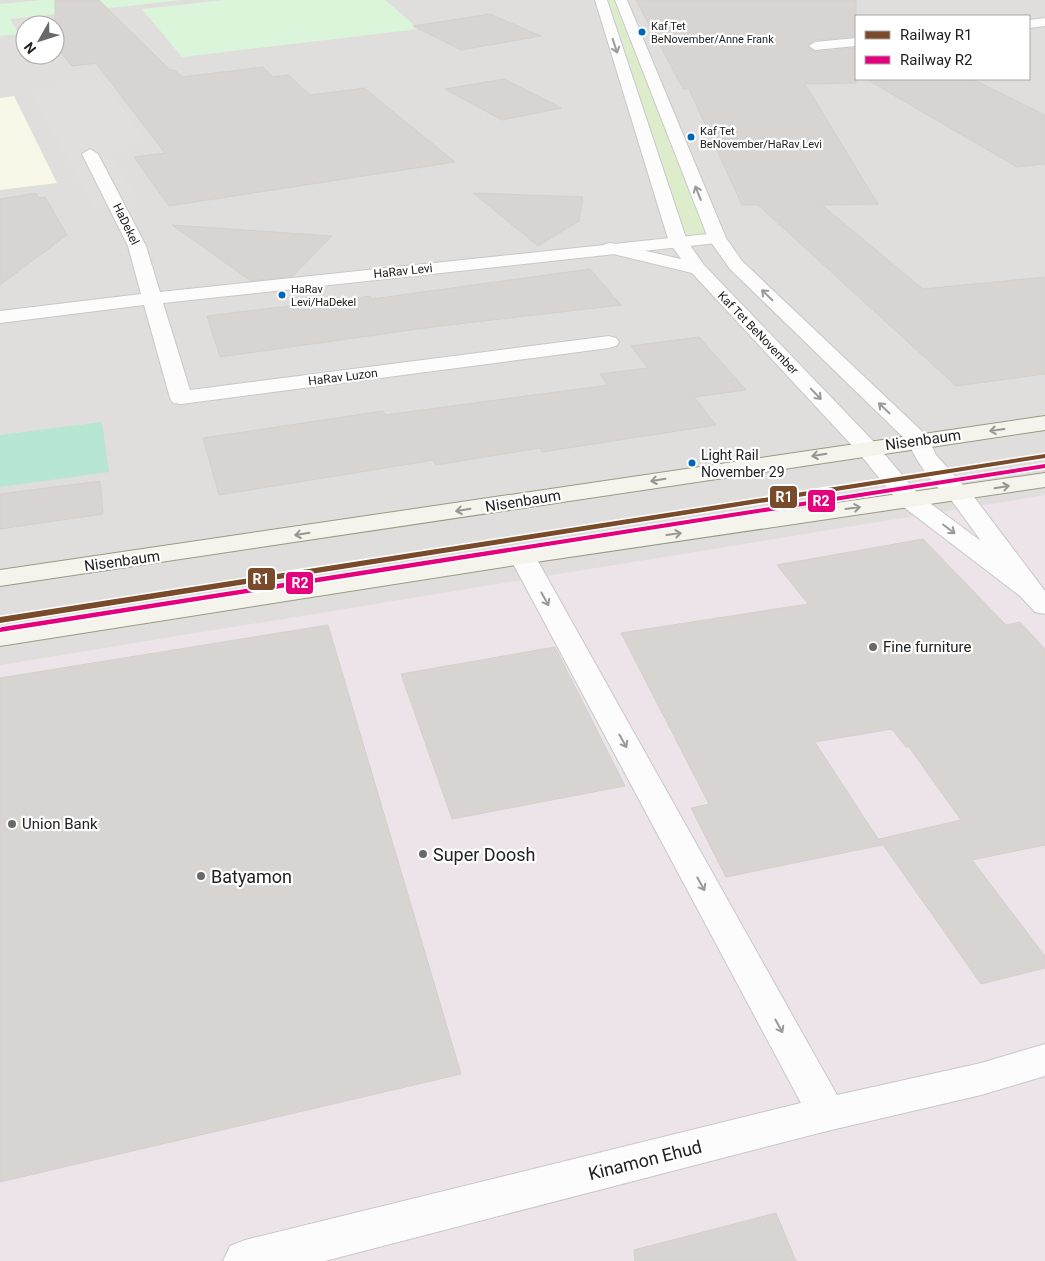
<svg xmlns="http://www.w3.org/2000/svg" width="1045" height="1261" font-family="Roboto,sans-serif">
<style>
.residential{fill:#dfdedc;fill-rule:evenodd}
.industrial{fill:#ede4e9}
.education{fill:#f8f7e8}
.grass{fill:#ddeccb}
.park{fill:#daf5da}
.pitch{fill:#b7e6d2}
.parking{fill:#e0dfde}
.building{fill:#d7d4d2;stroke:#d3d0cc}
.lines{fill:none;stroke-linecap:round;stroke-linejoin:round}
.minor-casing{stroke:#c9c8c7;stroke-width:2}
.tertiary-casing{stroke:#c9c8c7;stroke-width:2}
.secondary-casing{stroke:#999a82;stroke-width:2}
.minor{fill:#fdfcfc;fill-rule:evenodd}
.tertiary{fill:#fdfcfc;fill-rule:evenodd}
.secondary{fill:#f4f4ed;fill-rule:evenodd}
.rail-1-casing{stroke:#fff;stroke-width:3}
.rail-2-casing{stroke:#fff;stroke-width:3}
.rail-1{fill:#7a4b2a;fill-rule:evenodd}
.rail-2{fill:#e5007d;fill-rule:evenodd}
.oneway{stroke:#9a9a9a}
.oneway2{stroke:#969692}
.bus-dot{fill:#0065bd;stroke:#fff;stroke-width:2}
.poi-dot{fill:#6a6968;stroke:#fff;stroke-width:2}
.labels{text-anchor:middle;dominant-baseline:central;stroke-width:4.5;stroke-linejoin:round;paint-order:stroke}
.far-bus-label{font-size:11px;fill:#222;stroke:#fff;text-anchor:start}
.far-street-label{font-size:12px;fill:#222;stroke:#fff}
.bus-label{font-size:14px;fill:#222;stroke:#fff;text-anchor:start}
.street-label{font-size:15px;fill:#222;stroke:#fff}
.poi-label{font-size:15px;fill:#222;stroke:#fff;text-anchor:start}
.near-poi-label{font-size:18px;fill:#222;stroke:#fff;text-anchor:start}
.near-street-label{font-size:18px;fill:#222;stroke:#fff}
.line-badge{stroke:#fff;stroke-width:2}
.badge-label{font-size:14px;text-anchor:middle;font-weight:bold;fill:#fff}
</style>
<rect width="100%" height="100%" fill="#f0eeeb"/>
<path class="residential" d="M0,0H1045V1261H0ZM856,16H1029V79H856ZM25,25H55V55H25Z"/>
<path class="industrial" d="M1045,495V1261H0V665Z"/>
<path class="education" d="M14,96L57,183L0,190V98Z"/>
<path class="grass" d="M601,0H621L717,238L678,242Z"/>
<g class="park">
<path d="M41,0H183L10,19L19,34L0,36V4Z"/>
<path d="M224,0H385L419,29L182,57L142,9Z"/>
</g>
<path class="pitch" d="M102,422L109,472L0,487V435Z"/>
<path class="parking" d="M104,81L146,142L106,147L139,201L94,207L30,90Z"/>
<g class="building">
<path d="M55,0H99L170,70H175L182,77L263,67L273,77L288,75L310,95L364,88L455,162L169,206L134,157L165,153L96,63L72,66L55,46Z"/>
<path d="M636,0H856V36L815,40L807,45L815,52L856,48V83L805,84L878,204L822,205L923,289L1045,277V374L956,386L758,205H742L689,89H683Z"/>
<path d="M490,14L541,36L461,50L413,26Z"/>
<path d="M504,79L562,108L502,120L445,89Z"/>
<path d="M866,79H972L1045,115V164L1017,167Z"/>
<path d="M36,193L39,198L45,197L67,235L0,285V199Z"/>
<path d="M473,193L583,197L579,221L538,246Z"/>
<path d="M172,225L332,236L293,276L251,281Z"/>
<path d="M590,269L621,305L432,327L220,357L207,316L370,296L372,299Z"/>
<path d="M699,337L746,390L694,397L716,425L542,452L540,448L436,465L434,460L219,495L203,438L383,411L385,415L608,385L600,374L648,368L631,346Z"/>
<path d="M100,481L103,514L0,529V494Z"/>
<path d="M923,539L1006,625L1020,622L1045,649V845L972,860L1045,956V968L981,984L879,839L961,820L909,747H906L892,729L815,742L882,845L726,877L691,808L709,804L621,633L808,604L777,565Z"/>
<path d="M328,625L461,1074L0,1182V678Z"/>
<path d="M555,647L625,786L452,819L401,674Z"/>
<path d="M776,1213L796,1261H635L634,1250Z"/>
</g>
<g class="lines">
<defs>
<g id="minor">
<path d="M1045,18V26L1029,28V20Z"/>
<path d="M856,38V46L815,50L809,46L815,42Z"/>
<path d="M90,149L98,154L146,246L160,292L717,233L723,234L726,238L723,242L717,243L163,303L190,390L609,336L616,338L619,342L616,346L609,348L181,404L173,403L170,398L144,305L0,323V311L141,294L128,246L82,154Z"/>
<path d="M959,487L968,489L1045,591V614L1035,612L1020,596L901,505L898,500L901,495L910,493L919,495L981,541L947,494L950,489Z"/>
<path d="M522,548L531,551L535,556L837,1095L981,1063L1045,1044V1076L981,1095L827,1131L325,1261H223L230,1246L245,1240L801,1103L509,556L513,551Z"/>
</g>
<g id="tertiary">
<path d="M595,0H607L687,241L704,265L875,443L919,495L922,500L919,505L910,507L901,505L859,453L692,273L605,252L602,248L605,244L611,243L681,259L669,242Z"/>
<path d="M615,0H627L726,238L742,261L927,436L936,455L971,494L968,499C962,500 957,502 952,499C939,494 913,457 909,443L730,269L708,238Z"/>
</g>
<g id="secondary">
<path d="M1045,416V430L0,586V570Z"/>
<path d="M1045,473V487L522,564L0,646V630L522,548Z"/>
</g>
</defs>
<use href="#minor" class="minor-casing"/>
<use href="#tertiary" class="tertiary-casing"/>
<use href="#secondary" class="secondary-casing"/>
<use href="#minor" class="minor"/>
<use href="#tertiary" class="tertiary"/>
<use href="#secondary" class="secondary"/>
<defs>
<path id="rail-1" d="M1045,454V458L0,623V617Z"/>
<path id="rail-2" d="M1045,464V468L0,632V628L2,627Z"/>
</defs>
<use href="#rail-1" class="rail-1-casing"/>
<use href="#rail-2" class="rail-2-casing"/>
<use href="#rail-1" class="rail-1"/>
<use href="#rail-2" class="rail-2"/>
</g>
<defs><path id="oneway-shaft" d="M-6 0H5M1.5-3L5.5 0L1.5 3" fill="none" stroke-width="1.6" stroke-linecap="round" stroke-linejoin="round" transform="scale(1.25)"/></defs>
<g class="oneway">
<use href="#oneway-shaft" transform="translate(615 46) rotate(72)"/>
<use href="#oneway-shaft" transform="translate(698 193) rotate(-112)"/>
<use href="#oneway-shaft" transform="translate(767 295) rotate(-136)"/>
<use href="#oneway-shaft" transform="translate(816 394) rotate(46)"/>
<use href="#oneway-shaft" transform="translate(884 408) rotate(-136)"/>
<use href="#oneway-shaft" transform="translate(949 529) rotate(37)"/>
<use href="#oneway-shaft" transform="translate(545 599) rotate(61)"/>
<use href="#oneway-shaft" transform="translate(623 741) rotate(61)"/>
<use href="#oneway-shaft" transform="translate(701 884) rotate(61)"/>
<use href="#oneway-shaft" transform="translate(779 1026) rotate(61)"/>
</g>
<g class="oneway2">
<use href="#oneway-shaft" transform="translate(997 430) rotate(172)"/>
<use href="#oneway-shaft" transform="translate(819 455) rotate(171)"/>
<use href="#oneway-shaft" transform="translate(658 480) rotate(171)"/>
<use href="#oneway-shaft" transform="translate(1002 487) rotate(-9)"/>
<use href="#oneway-shaft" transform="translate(853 508) rotate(-8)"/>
<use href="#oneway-shaft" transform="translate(463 510) rotate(171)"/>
<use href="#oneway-shaft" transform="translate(302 534) rotate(171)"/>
<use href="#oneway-shaft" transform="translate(674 534) rotate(-8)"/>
</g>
<g class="bus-dot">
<circle cx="642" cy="32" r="4.5"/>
<circle cx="691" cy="137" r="4.5"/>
<circle cx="282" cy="295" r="4.5"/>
<circle cx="692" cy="463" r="4.5"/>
</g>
<g class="poi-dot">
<circle cx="873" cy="647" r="5"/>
<circle cx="12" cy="824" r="5"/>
<circle cx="423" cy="854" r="5"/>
<circle cx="201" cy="876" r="5"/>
</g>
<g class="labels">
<g class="far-bus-label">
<text x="651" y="26">Kaf Tet<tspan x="651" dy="13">BeNovember/Anne Frank</tspan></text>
<text x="700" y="131">Kaf Tet<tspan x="700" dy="13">BeNovember/HaRav Levi</tspan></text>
<text x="291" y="289">HaRav<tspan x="291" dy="13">Levi/HaDekel</tspan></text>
</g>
<g class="far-street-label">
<text transform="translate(126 224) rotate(64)">HaDekel</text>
<text transform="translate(403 271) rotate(-6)">HaRav Levi</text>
<text transform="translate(758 333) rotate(46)">Kaf Tet BeNovember</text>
<text transform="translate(343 377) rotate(-7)">HaRav Luzon</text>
</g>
<g class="bus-label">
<text x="701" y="455">Light Rail<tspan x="701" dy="17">November 29</tspan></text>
</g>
<g class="street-label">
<text transform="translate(923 440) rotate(-8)">Nisenbaum</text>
<text transform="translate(523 501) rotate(-9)">Nisenbaum</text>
<text transform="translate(122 561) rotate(-8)">Nisenbaum</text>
</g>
<g class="poi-label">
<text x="883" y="647">Fine furniture</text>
<text x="22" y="824">Union Bank</text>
</g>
<g class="near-poi-label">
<text x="433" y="854">Super Doosh</text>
<text x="211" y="876">Batyamon</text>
</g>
<g class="near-street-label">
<text transform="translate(645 1160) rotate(-14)">Kinamon Ehud</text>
</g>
</g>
<g class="line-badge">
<rect x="769" y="485" width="29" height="24" rx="5" fill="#7a4b2a"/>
<rect x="807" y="489" width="29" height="24" rx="5" fill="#e5007d"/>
<rect x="247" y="567" width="29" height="24" rx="5" fill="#7a4b2a"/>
<rect x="285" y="571" width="29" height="24" rx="5" fill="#e5007d"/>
</g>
<g class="badge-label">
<text x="784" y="502">R1</text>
<text x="821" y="506">R2</text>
<text x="261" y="584">R1</text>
<text x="300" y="588">R2</text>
</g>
<rect x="855" y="15" width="175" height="65" fill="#ffffff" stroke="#a7a7a7"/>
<rect x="865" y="31" width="25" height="8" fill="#7a4b2a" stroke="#a7a7a7"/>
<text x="900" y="40" font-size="15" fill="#222222">Railway R1</text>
<rect x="865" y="56" width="25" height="8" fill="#e5007d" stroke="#a7a7a7"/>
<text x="900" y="65" font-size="15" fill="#222222">Railway R2</text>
<g transform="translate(40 40) rotate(231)"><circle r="24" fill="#ffffff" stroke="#a7a7a7"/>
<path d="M0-4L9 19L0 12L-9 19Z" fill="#6a6968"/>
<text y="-8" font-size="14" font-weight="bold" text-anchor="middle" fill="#222222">N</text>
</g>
</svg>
